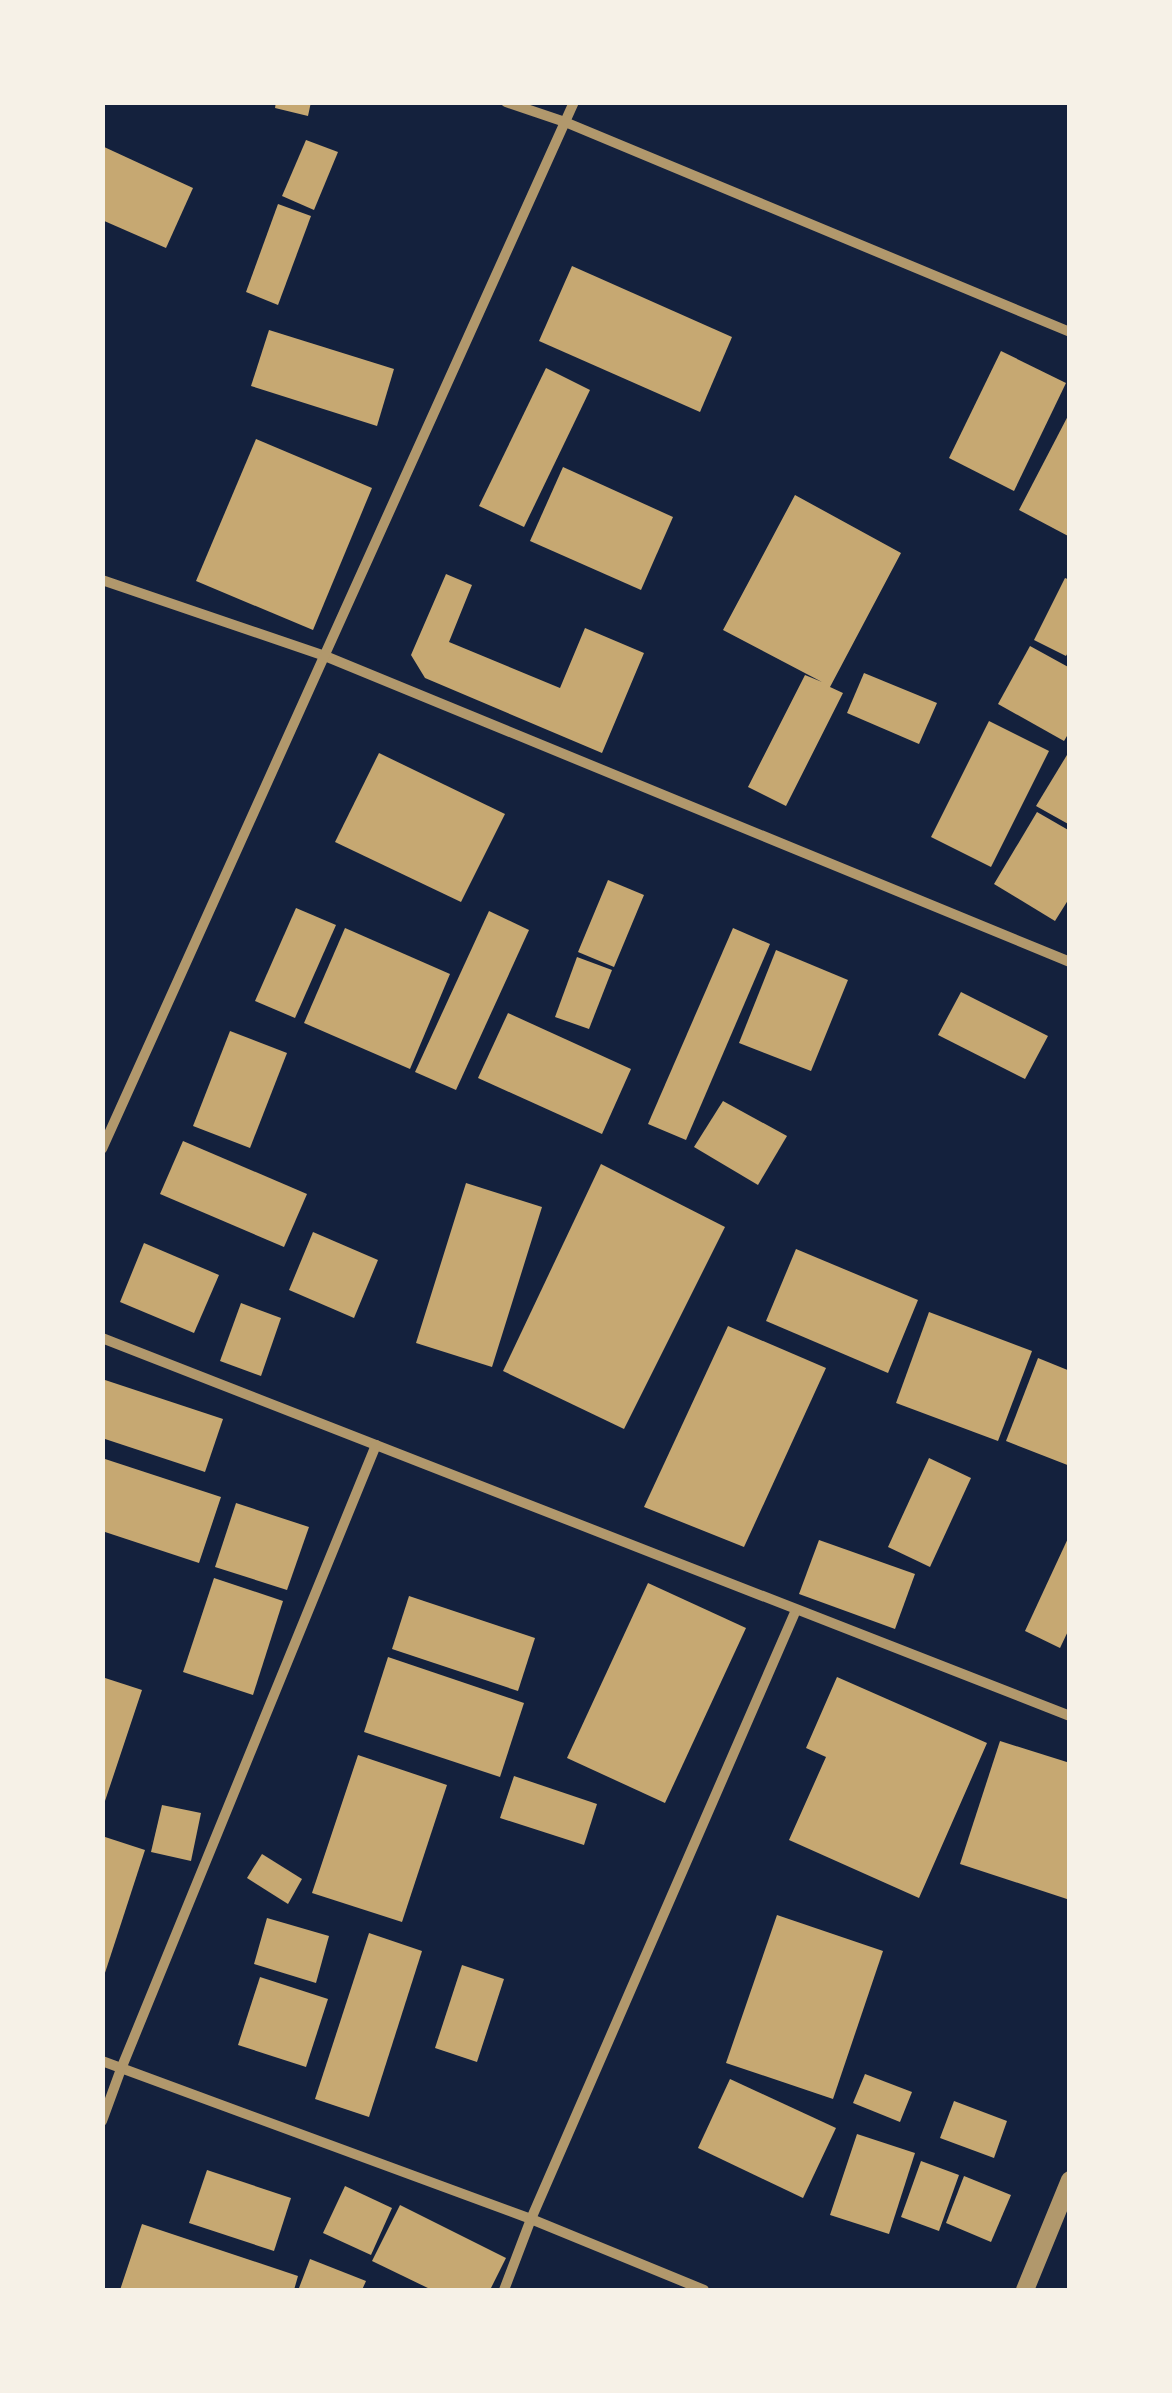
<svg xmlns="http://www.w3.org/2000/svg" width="1172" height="2393" font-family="'Fira Sans',sans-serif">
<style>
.building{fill:#c6a872}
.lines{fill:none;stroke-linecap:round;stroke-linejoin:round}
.minor{stroke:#b1986c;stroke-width:10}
.tertiary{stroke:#b1986c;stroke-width:18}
</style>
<rect width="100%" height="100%" fill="#14213d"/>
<g class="building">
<path d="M276,102H311L308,116L275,108Z"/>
<path d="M306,140L338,152L314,210L282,196Z"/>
<path d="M102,146L193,188L166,248L102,220Z"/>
<path d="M278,204L311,216L278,305L246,292Z"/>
<path d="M572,266L732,337L700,412L539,341Z"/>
<path d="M269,330L394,369L377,426L251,386Z"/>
<path d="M1001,351L1066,383L1014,491L949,458Z"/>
<path d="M546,368L590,390L524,527L479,506Z"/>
<path d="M1070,412V537L1019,510Z"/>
<path d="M256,439L372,488L313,630L196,581Z"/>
<path d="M563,467L673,517L641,590L530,541Z"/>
<path d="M795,495L901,553L830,687L843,693L786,806L748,787L805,675L822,682L723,630Z"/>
<path d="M446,574L472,585L449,642L560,688L585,628L644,653L602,753L425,678L411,655Z"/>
<path d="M1065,578L1070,580V649L1066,656L1034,640Z"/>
<path d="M1030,646L1070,668V731L1064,741L998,704Z"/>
<path d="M864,673L937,703L919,744L847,713Z"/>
<path d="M989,721L1049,751L991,867L931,837Z"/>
<path d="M1070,750V825L1036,806Z"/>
<path d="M379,753L505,814L461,902L335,842Z"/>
<path d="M1037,812L1070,831V897L1055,921L994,884Z"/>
<path d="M608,880L644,895L614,967L578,952Z"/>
<path d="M296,908L336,925L295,1018L255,1001Z"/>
<path d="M489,911L529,930L456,1090L415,1072Z"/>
<path d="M345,928L450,974L410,1069L304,1023Z"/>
<path d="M733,928L770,944L686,1140L648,1124Z"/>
<path d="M776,950L848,980L811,1071L739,1043Z"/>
<path d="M577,957L612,970L589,1029L555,1017Z"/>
<path d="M961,992L1048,1036L1025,1079L938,1035Z"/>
<path d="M508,1013L631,1069L602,1134L478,1078Z"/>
<path d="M230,1031L287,1053L250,1148L193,1126Z"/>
<path d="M723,1101L787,1136L758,1185L694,1147Z"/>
<path d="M183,1141L307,1194L284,1247L160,1194Z"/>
<path d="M601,1164L725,1227L624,1429L503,1371Z"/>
<path d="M466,1183L542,1207L492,1367L416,1343Z"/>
<path d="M313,1232L378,1260L354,1318L289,1290Z"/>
<path d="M144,1243L219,1275L194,1333L120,1302Z"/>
<path d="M796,1249L918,1300L888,1373L766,1321Z"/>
<path d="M241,1303L281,1318L261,1376L220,1361Z"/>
<path d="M929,1312L1032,1351L998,1441L896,1403Z"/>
<path d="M728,1326L826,1368L744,1547L644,1507Z"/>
<path d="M1038,1358L1070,1371V1466L1006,1441Z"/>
<path d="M102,1379L223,1419L205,1472L102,1438Z"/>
<path d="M102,1458L221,1497L199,1563L102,1531Z"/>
<path d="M929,1458L971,1478L930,1567L888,1547Z"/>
<path d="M236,1503L309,1527L287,1590L215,1567Z"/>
<path d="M1070,1534V1627L1060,1648L1025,1631Z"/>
<path d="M819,1540L915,1574L895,1629L799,1594Z"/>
<path d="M214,1578L283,1601L253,1695L183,1672Z"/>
<path d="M648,1583L746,1628L665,1803L567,1758Z"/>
<path d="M409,1596L535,1638L518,1691L392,1649Z"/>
<path d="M388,1657L524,1703L500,1777L364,1732Z"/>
<path d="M102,1677L142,1690L103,1807L102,1806Z"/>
<path d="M837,1677L987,1743L919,1898L789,1840L826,1757L806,1748Z"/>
<path d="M1000,1741L1070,1763V1900L960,1864Z"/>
<path d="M358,1755L447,1785L402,1922L312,1893Z"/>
<path d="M514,1776L597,1804L584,1845L500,1818Z"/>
<path d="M162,1805L201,1813L191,1861L151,1852Z"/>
<path d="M102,1836L145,1850L103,1979H102Z"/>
<path d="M262,1854L302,1879L288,1904L247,1878Z"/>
<path d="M777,1915L883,1951L833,2099L726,2063Z"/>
<path d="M267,1918L329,1936L316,1983L254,1964Z"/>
<path d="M369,1933L422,1951L369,2117L315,2099Z"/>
<path d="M462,1965L504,1979L477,2062L435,2048Z"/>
<path d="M260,1977L328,1999L306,2067L238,2045Z"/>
<path d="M865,2074L912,2092L900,2122L853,2103Z"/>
<path d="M730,2079L836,2128L803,2198L698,2148Z"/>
<path d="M954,2101L1007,2121L994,2158L940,2138Z"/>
<path d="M857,2134L915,2153L889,2234L830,2215Z"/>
<path d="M921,2161L959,2175L939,2231L901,2217Z"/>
<path d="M207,2170L291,2198L274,2251L189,2223Z"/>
<path d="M964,2176L1011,2195L991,2242L946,2223Z"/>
<path d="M345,2186L392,2208L371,2255L323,2233Z"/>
<path d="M400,2205L506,2258L490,2290H432L372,2261Z"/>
<path d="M142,2224L298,2276L294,2290H120Z"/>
<path d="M310,2259L366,2281L362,2290H305L299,2288Z"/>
</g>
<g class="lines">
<g class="minor">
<path d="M506,102L565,122L1070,332"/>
<path d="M102,580L325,656L1070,962"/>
<path d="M102,1149L574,102"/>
<path d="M102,1338L1070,1716"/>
<path d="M102,2061L531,2219L704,2290"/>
<path d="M102,2121L121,2069L376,1445"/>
<path d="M504,2290L531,2219L796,1610"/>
</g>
<path class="tertiary" d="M1025,2290L1070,2180"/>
</g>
<rect width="1172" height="2393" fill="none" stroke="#f6f1e7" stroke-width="210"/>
</svg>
